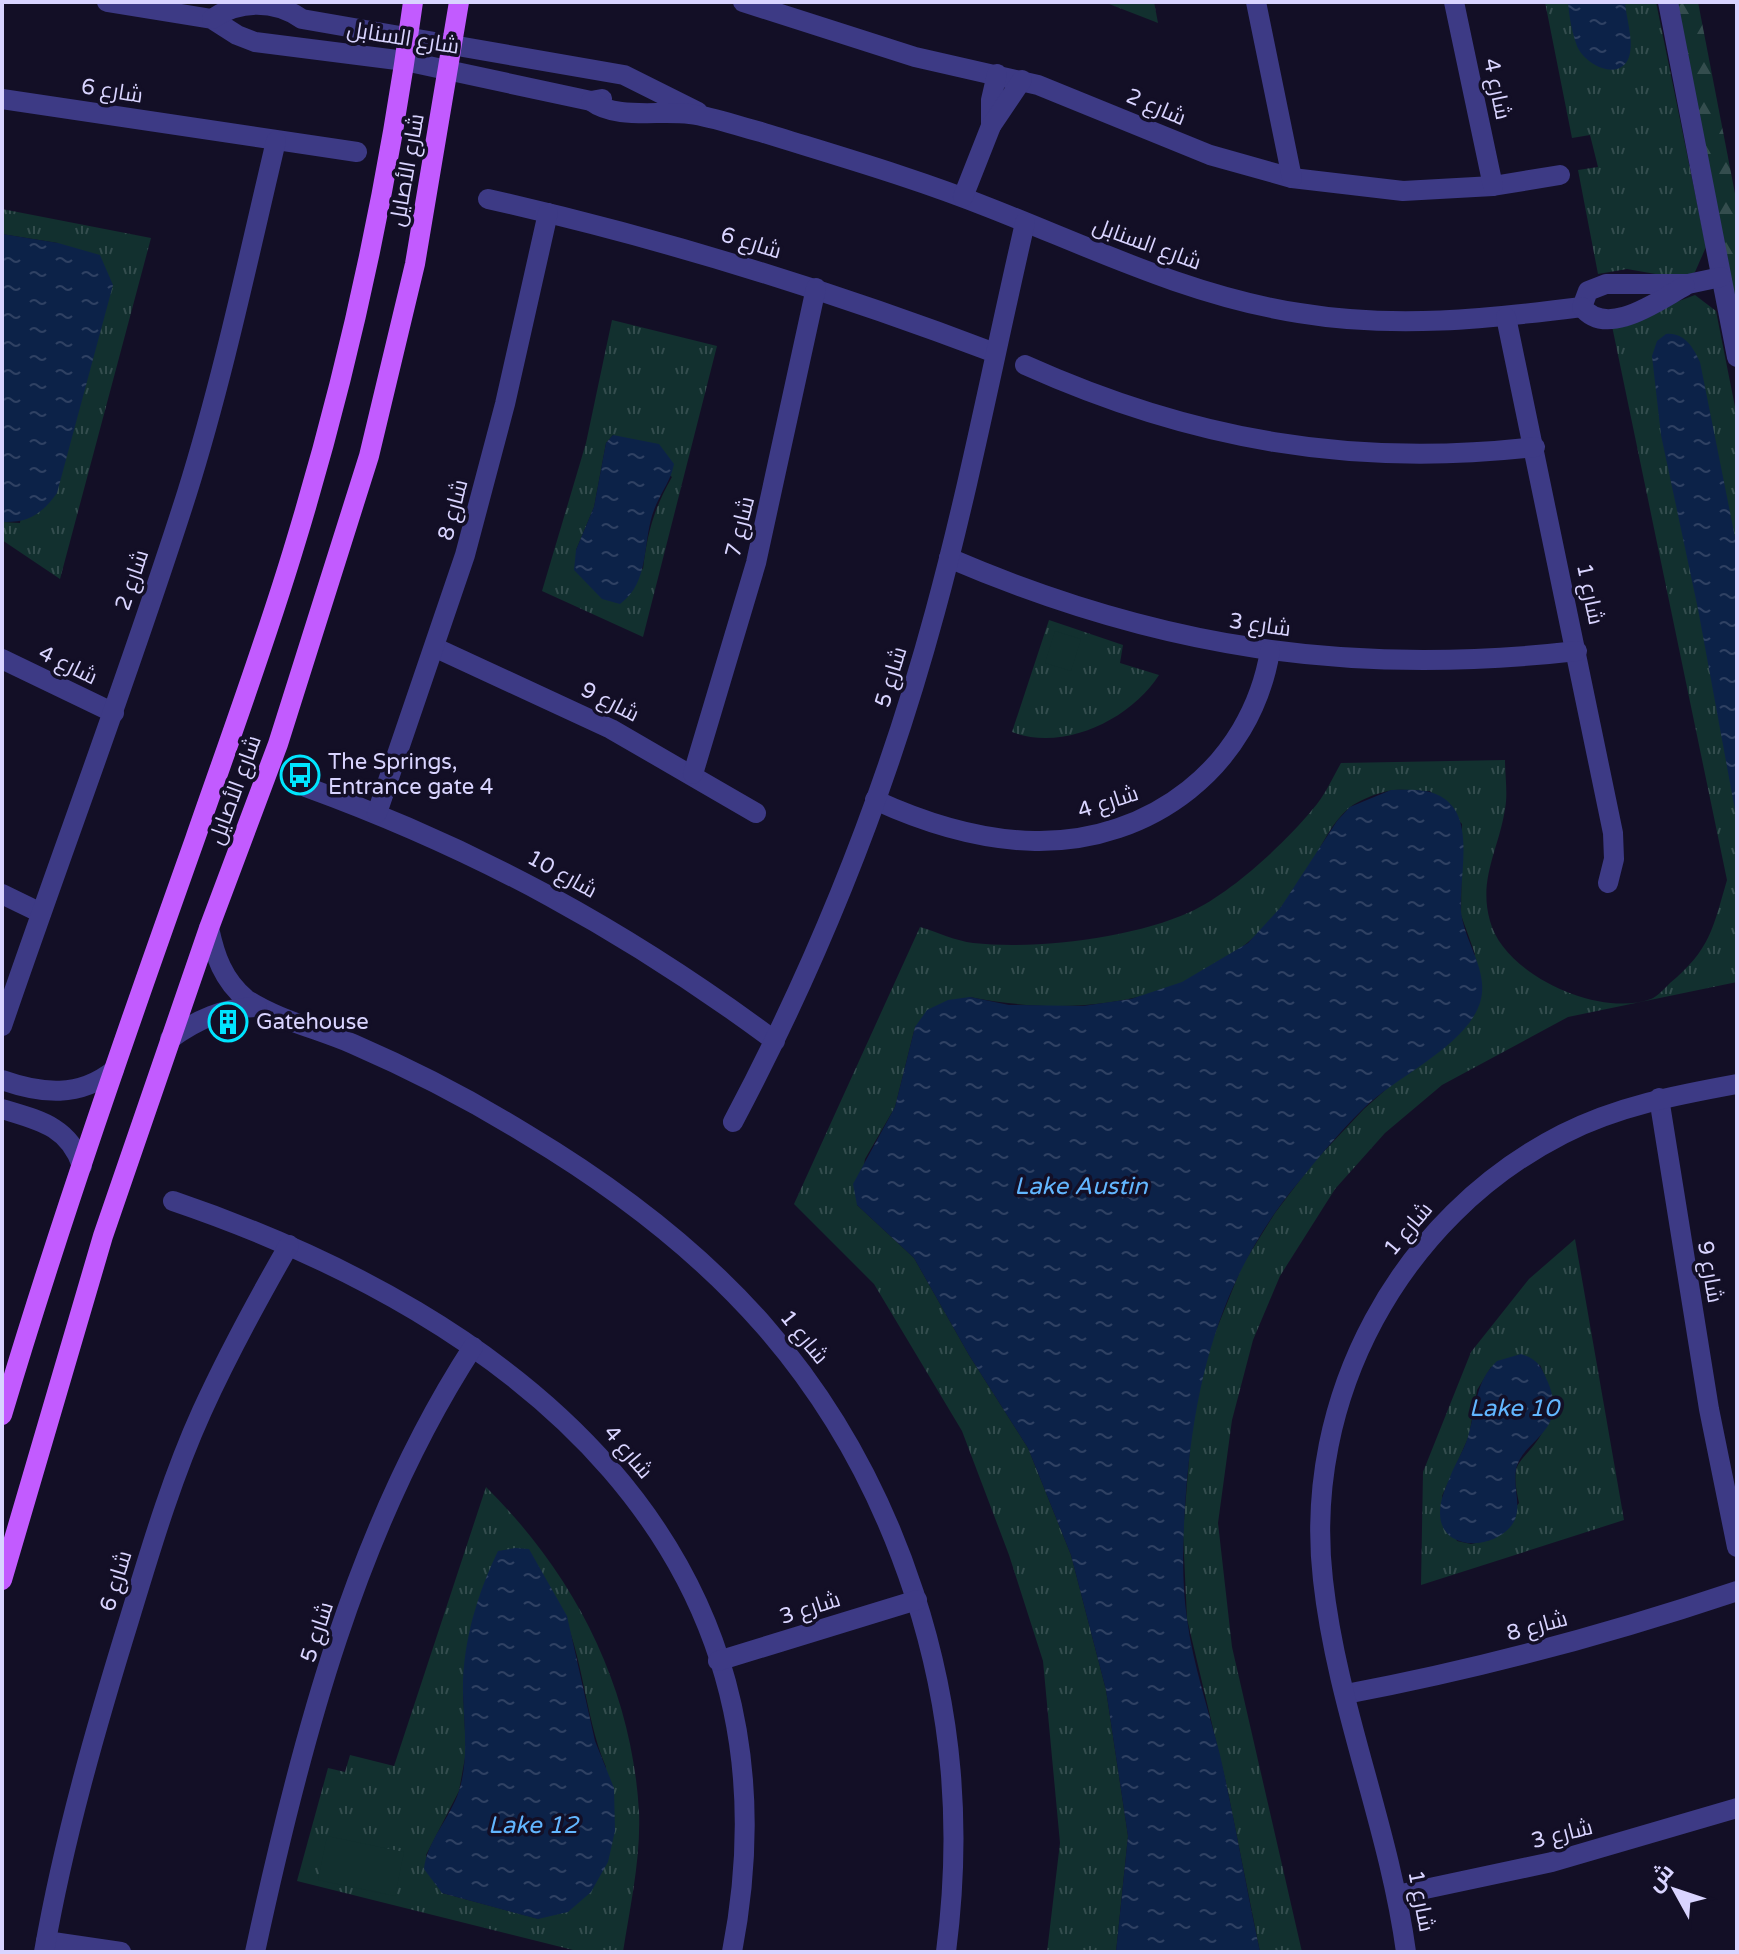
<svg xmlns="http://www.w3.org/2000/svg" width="1739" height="1954" font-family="'Varela Round',Cairo,sans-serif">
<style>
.forest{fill:url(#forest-firs)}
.park{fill:url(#park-tufts);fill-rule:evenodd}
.garden{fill:#12302f}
.water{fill:url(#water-ripples)}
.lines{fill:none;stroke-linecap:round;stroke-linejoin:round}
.minor{stroke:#3d3a85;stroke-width:20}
.major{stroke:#c25bff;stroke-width:20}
.labels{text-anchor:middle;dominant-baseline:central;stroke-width:7;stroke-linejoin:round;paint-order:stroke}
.street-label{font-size:22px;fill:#d9d4ff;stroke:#130f26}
.poi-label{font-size:22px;fill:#d9d4ff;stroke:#130f26;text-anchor:start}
.water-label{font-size:24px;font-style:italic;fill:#62b6ff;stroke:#130f26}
</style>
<defs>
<pattern id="forest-firs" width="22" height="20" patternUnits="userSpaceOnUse" patternTransform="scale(2)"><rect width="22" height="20" fill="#12302f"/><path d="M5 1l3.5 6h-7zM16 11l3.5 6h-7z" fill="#344d4e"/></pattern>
<pattern id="park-tufts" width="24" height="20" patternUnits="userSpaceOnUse" patternTransform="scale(2)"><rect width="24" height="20" fill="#12302f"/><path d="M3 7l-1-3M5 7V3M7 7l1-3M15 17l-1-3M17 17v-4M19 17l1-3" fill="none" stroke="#344d4e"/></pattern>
<pattern id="water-ripples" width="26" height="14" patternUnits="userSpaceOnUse" patternTransform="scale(2)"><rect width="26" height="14" fill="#0c2248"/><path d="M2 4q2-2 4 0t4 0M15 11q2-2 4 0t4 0" fill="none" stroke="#2f4163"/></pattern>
</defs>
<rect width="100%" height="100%" fill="#130f26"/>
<path class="forest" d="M1670,2H1698L1737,204V357Z"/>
<g class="park">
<path d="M1104,2H1154L1158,23L1153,21Z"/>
<path d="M1545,2H1656L1706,247L1695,272L1684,279L1627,269L1598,274L1578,170L1598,167L1590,135L1572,138Z"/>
<path d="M2,209L151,238L60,579L2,540V522L20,523L58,243L2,234Z"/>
<path d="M1695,295L1716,311L1737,417V982L1568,1017L1442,1085L1385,1133L1335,1189L1280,1276L1253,1340L1232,1420L1218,1523L1232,1647L1302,1952H1260L1227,1787L1187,1619L1183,1533L1192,1422L1207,1353L1242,1266L1275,1213L1313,1163L1364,1109L1401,1076L1475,954L1461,915L1462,824L1430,791C1417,791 1401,788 1388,791C1375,794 1359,800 1349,808C1332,822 1322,845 1311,863C1294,891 1273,922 1247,943C1171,1008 1064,1016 970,997L915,1027L895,1107L865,1159L857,1205L914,1258L969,1355L1028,1448L1071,1555L1106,1690L1128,1836L1116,1952H1047L1060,1843L1043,1661L1009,1555L962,1431L874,1284L794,1204L920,927C937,932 956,941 973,943C1036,950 1133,938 1190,912C1231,893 1283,845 1312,810C1324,797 1332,779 1341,763L1505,760C1505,776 1508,794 1505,809C1499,849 1478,879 1490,921C1504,975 1600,1018 1651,999C1658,996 1665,988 1670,983C1710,950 1713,928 1727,880L1612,326Z"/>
<path d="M612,320L717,346L643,637L542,591L586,443ZM613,435L672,477C654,508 647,534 643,569L576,550L594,507L606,443Z"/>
<path d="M1049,620L1123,645L1120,663L1159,675C1131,719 1064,752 1012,732Z"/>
<path d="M1575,1239L1624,1520L1421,1585L1423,1472L1471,1352L1529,1279ZM1540,1365C1556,1398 1554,1423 1529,1451C1524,1457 1517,1463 1516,1471C1514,1481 1517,1493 1519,1503L1490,1540L1471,1544L1457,1541L1442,1496L1469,1436L1477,1390L1491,1367Z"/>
<path d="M486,1487C575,1575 632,1687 639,1812C641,1858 630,1907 623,1952H581L297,1881L328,1768L345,1772L350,1755L394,1766ZM553,1596C583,1640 583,1714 606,1767L539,1919L442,1893L426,1855L459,1791L466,1752L463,1692L472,1622Z"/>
</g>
<g class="garden">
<path d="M1055,631L1081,639L1071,671L1045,663Z"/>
<path d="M327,1836L404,1852L395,1896L318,1880Z"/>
</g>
<g class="water">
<path d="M1568,2H1625C1626,17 1633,38 1630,53C1624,84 1585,66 1577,46C1572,33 1569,16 1568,2Z"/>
<path d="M2,234L58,243L100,255L113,285L57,493C42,514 28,523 2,522Z"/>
<path d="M1666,334C1684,332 1693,347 1700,362L1737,547V821L1698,609L1661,435L1652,356L1657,341Z"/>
<path d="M613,435L659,444L674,464C671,480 662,491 656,505C641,538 652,581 620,604L602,599L574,570L576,550L594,507L606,443Z"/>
<path d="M1391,790C1413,790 1437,787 1453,807C1472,832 1459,881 1461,911C1464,944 1493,974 1478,1008C1461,1048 1396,1077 1364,1108C1335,1136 1310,1168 1285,1199C1218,1288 1195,1384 1186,1492C1183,1533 1181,1578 1187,1619C1193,1665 1209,1711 1220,1755C1235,1821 1246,1887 1260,1952H1116L1128,1836L1106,1690L1071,1555L1028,1448L969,1355L914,1258L857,1205L853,1184L895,1107L915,1027L927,1010L948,1000L970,997L1009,1005L1083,1006L1131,999L1182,982L1248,943L1281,907L1337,821L1350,807Z"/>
<path d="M1521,1354C1536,1359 1540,1364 1546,1378C1572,1432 1523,1438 1516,1469C1512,1492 1527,1515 1505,1532C1483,1550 1440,1548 1440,1513C1440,1498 1447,1485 1452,1472C1458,1459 1466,1446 1469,1433C1477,1405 1475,1382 1497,1361Z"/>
<path d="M515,1548L529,1549L567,1616L595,1741L614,1788L615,1831L608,1862L591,1892L568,1912L538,1919L442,1893L424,1869C427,1841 450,1818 459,1791C469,1759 464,1726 463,1693C462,1645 477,1594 498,1551Z"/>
</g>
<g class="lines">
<g class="minor">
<path d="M107,2L212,19L237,35L255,42L405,61L591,101L602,99"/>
<path d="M743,2L915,57L1038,85L1210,155L1292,178L1403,191L1493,186L1560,175"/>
<path d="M1256,2L1292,178"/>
<path d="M1454,2L1493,186"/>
<path d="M1668,2L1737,357"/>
<path d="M212,19C239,0 275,0 302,19L624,75L698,112"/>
<path d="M2,99L357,152"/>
<path d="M591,101C616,120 658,110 690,114C714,117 737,126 761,132C838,156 915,178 990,208C1092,248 1190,296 1299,313C1395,329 1487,319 1582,307"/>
<path d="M991,126V100L997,74"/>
<path d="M963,197L991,126L1022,80"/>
<path d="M488,199C661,238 829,290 995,353"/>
<path d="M1582,307L1588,291L1606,284H1688L1721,277"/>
<path d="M1582,307C1607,339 1659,300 1685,286"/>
<path d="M1506,317L1613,833L1614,859L1608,883"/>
<path d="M1025,365C1192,440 1352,468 1535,447"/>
<path d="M949,558C1159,648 1350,677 1577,651"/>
<path d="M436,648L611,729L756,813"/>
<path d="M2,659L114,713"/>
<path d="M693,774L756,563L816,288"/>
<path d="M306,787C479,850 627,931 775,1041"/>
<path d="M875,800C925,823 979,840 1035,841C1151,843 1251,766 1270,651"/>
<path d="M377,813L465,555L505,404L548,213"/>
<path d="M2,894L41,913"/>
<path d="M209,928C215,956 223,980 246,999C278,1020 318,1029 353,1044C413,1070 471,1100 526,1134C715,1247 845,1382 914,1593C953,1712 962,1829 946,1952"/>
<path d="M2,1026C63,848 130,672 187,493C223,378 248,259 276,141"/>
<path d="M170,1039C198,1019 223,1008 257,1007"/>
<path d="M2,1080C42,1094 79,1098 114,1070"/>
<path d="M1659,1098L1709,1409L1737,1547"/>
<path d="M2,1109C38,1120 69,1126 82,1166"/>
<path d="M733,1122C819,960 887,789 935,612C970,484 995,352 1025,223"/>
<path d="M173,1201C517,1318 810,1550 732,1952"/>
<path d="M718,1661L917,1600"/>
<path d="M1346,1694C1479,1669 1609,1634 1737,1591"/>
<path d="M1397,1895L1552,1862L1737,1808"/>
<path d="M46,1941L121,1952"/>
<path d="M44,1952C64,1838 96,1727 130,1617C151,1548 172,1477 202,1411C228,1354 258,1299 289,1245"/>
<path d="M255,1952C300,1744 356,1527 473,1347"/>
<path d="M1406,1952C1389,1826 1337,1707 1323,1580C1302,1398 1400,1217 1563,1134C1618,1106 1677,1095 1737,1084"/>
</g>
<g class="major">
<path d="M2,1415C60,1221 127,1030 195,839C229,741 265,644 295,544C349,367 388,186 413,2"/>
<path d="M2,1580L103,1236L209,928L278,744L369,456L415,264L459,2"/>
</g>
</g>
<defs>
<symbol id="bus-ring" viewBox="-11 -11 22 22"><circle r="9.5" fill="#130f26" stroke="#00e5ff" stroke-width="1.5"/><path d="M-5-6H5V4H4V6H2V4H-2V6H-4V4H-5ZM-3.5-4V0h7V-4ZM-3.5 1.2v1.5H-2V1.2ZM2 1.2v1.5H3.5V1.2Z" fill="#00e5ff"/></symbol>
<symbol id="building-ring" viewBox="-11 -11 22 22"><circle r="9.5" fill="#130f26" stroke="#00e5ff" stroke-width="1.5"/><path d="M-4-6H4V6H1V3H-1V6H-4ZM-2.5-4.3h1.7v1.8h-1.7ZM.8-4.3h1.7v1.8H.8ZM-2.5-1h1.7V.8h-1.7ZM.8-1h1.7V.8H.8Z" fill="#00e5ff"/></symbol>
</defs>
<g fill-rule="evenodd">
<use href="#bus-ring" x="278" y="753" width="44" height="44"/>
<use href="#building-ring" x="206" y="1000" width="44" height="44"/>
</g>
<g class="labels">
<g class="street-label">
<text transform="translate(403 38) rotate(9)">شارع السنابل</text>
<text transform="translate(1497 89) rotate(78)">شارع 4</text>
<text transform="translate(112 91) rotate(9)">شارع 6</text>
<text transform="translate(1156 107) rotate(23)">شارع 2</text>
<text transform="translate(407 170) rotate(-80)">شارع الأصايل</text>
<text transform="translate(751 243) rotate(17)">شارع 6</text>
<text transform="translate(1147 244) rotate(20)">شارع السنابل</text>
<text transform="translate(453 510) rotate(-75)">شارع 8</text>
<text transform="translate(740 527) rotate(-76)">شارع 7</text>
<text transform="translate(132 580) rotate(-71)">شارع 2</text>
<text transform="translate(1590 594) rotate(78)">شارع 1</text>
<text transform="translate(1260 625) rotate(8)">شارع 3</text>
<text transform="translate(68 665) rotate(26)">شارع 4</text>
<text transform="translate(891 677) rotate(-73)">شارع 5</text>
<text transform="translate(610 702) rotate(27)">شارع 9</text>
<text transform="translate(235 790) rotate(-70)">شارع الأصايل</text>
<text transform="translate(1108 802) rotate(-18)">شارع 4</text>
<text transform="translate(562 874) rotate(29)">شارع 10</text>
<text transform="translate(1408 1229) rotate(-50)">شارع 1</text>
<text transform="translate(1710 1272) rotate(80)">شارع 9</text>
<text transform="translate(804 1337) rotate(51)">شارع 1</text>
<text transform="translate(628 1452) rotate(50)">شارع 4</text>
<text transform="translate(116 1581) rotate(-73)">شارع 6</text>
<text transform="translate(810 1608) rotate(-18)">شارع 3</text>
<text transform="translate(1537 1626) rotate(-15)">شارع 8</text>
<text transform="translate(317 1632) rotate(-72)">شارع 5</text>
<text transform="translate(1562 1834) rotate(-14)">شارع 3</text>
<text transform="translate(1421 1901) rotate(79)">شارع 1</text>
</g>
<g class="poi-label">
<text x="328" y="762">The Springs,<tspan x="328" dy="25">Entrance gate 4</tspan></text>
<text x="256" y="1022">Gatehouse</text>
</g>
<g class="water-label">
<text x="1081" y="1186">Lake Austin</text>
<text x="1514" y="1408">Lake 10</text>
<text x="533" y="1825">Lake 12</text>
</g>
</g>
<rect width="1739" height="1954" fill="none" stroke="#d9d4ff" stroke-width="8"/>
<g transform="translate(1675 1890) rotate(310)" stroke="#130f26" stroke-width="6" paint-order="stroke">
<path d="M0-6L14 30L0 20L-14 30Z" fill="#d9d4ff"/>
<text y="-12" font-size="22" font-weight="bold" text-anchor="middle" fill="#d9d4ff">ش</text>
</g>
</svg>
